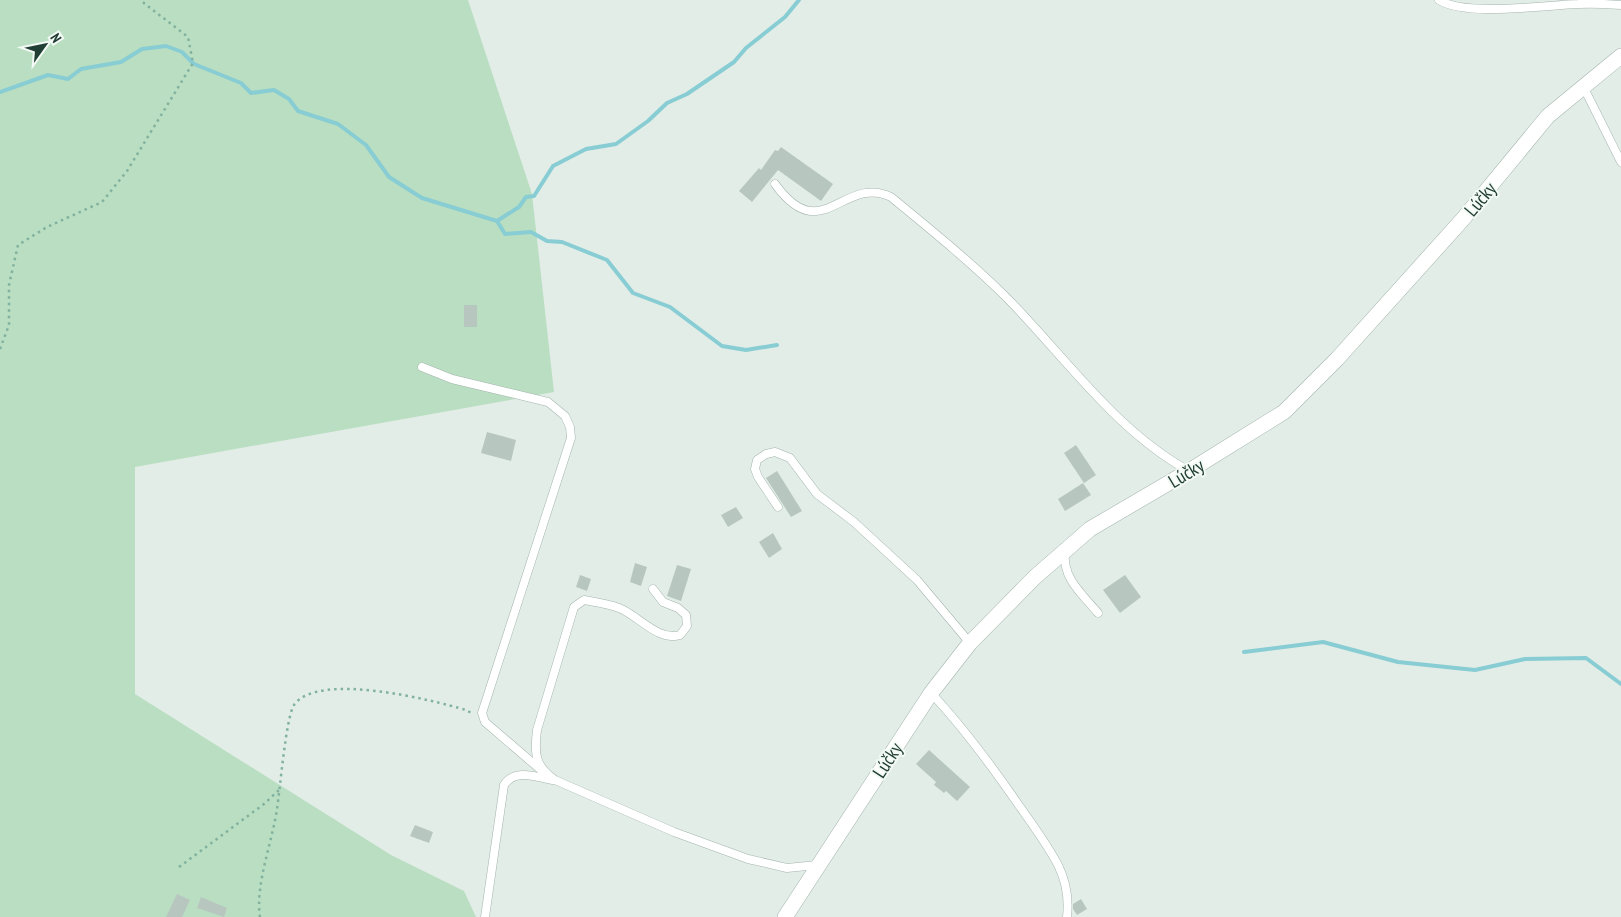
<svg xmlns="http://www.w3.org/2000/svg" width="1621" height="917" font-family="'PT Sans Narrow',sans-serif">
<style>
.green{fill:#badec1}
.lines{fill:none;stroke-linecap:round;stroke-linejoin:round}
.stream{stroke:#88cdd3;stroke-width:4}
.building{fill:#b7c7c0}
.lane-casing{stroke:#a4b5ae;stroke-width:9}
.street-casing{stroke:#a4b5ae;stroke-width:16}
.path{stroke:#81b19f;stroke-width:2.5;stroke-dasharray:2.5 4;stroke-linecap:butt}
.lane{stroke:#fff;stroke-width:8}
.street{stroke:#fff;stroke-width:15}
.labels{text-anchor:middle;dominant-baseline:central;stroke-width:4;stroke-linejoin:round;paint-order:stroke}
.street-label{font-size:19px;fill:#213e34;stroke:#f3f9f5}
</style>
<rect width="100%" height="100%" fill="#e2ede7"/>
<path class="green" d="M0,0H468L532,194L554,392L135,467V694L391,855L464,891L476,917H0Z"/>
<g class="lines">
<g class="stream">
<path d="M0,92L48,75L68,79L81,69L121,62L142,49L166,46L182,52L194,64L241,83L251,93L274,90L289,99L298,111L338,124L366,145L389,177L422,198L497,221L519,207L526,197L534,196L553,166L586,149L616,144L648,121L667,103L687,94L734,62L746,48L785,17L799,0"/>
<path d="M497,221L505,234L531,232L547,241L562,242L607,260L633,293L670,307L722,346L746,350L777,345"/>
<path d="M1244,652L1323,642L1398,662L1475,670L1525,659L1586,658L1621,684"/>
</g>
</g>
<g class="building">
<path d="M781,147L833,184L821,201L778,170L752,202L739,191L759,168L761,170L775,150L778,151Z"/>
<rect x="464" y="305" width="13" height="22"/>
<path d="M487,432L516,440L511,461L481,453Z"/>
<path d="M1076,445L1096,475L1084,483L1064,453Z"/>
<path d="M777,471L802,511L791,517L766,478Z"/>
<path d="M1083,483L1091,495L1065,511L1058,499Z"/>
<path d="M736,507L743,518L728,527L721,515Z"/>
<path d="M773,533L782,549L769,558L759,542Z"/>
<path d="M635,563L647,567L641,586L630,582Z"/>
<path d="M677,565L691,569L681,601L667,596Z"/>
<path d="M580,575L591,579L587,591L576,587Z"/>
<path d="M1125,575L1141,597L1120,613L1103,590Z"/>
<path d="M929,750L970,787L957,801L946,791L944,793L934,785L936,782L916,764Z"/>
<path d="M415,825L433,832L429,843L410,836Z"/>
<path d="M177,894L190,900L182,917H166Z"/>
<path d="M201,897L227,908L224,917L197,908Z"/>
<path d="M1081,899L1087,909L1077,915L1073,909V904Z"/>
</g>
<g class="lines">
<defs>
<g id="lane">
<path d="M1439,0C1466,17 1545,5 1578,4C1592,3 1607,4 1621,5"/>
<path d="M1584,88L1621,162"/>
<path d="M775,184C822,249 843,174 891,197C930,229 972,263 1008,299C1066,358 1116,431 1189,471"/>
<path d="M422,367L452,379L548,402L565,416L570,427L571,438L482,713L485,722L541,770"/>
<path d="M778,507L758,477L755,469L757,460L766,454L775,452L790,458L817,494L854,522L917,580L970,643"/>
<path d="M1065,552C1062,578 1082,594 1098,613"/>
<path d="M653,589L663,602L678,608L686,615L687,626L680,635C658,642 638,615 619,608C608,604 595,602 584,600L574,607L537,730C534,754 535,766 555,780L674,832L748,859L787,868L817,865"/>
<path d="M931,693C964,728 991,765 1018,804C1032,824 1047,844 1058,865C1066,881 1069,899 1067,917"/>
<path d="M485,917L504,785C515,768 536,777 553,780"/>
</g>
<path id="street" d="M785,917L931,693L970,643L1035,577L1090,529L1189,471L1284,412L1337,359L1463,219L1548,116L1621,56"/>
</defs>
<use href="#lane" class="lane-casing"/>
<use href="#street" class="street-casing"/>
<g class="path">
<path d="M0,349L9,325V285L18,245L47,227L102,202L127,171L193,63L188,37L140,0"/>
<path d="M179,867L264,804L279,790"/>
<path d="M260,917C255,885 272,843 277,809C280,790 286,717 294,705C318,671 432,700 466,710L473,714"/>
</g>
<use href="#lane" class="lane"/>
<use href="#street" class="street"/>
</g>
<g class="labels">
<g class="street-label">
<text transform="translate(1480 199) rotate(-50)">Lúčky</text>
<text transform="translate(1186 473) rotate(-31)">Lúčky</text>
<text transform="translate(887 760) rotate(-57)">Lúčky</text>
</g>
</g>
<g transform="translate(45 45) rotate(57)" stroke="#f3f9f5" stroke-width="4" paint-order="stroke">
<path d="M0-4L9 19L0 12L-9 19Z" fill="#213e34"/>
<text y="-8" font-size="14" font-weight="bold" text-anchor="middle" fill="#213e34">N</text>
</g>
</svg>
